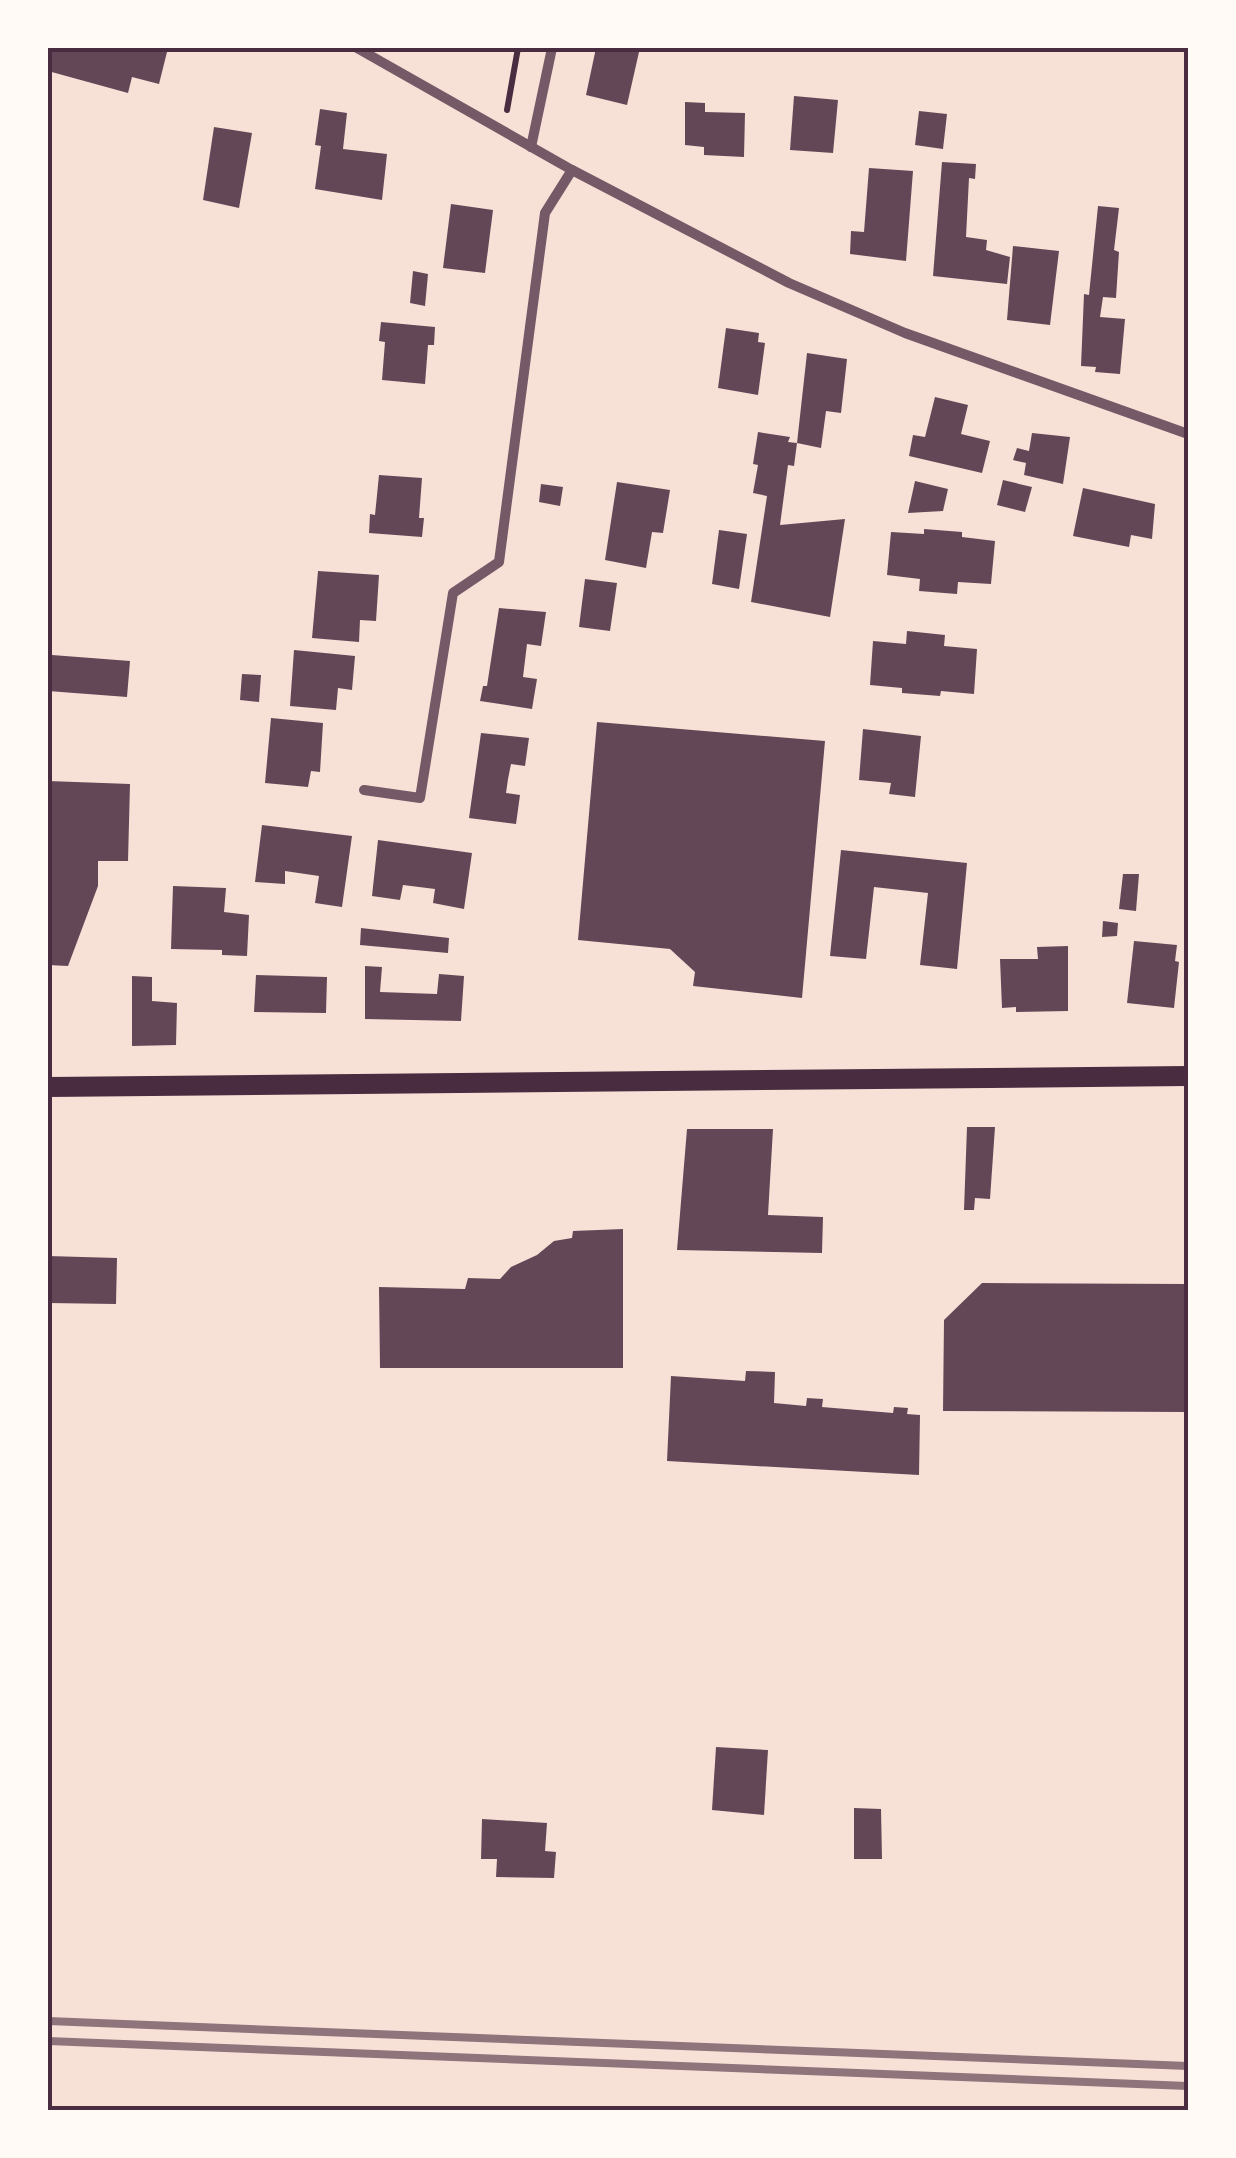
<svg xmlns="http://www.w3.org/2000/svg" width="1236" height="2158" font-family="'Open Sans',sans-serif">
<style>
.building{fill:#644757}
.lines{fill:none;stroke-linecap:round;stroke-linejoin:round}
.path{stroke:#4a2c40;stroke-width:6}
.minor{stroke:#755966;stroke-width:10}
.secondary{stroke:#4a2c40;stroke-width:20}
.rail{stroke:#8f747c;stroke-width:8}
.neatline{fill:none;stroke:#4a2c40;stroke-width:4}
</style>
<rect width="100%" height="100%" fill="#f7e1d7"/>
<g class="building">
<path d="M48,48H168L159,84L132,77L128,93L48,71Z"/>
<path d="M596,48H625L639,52L627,105L586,95Z"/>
<path d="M794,96L838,100L833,153L790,150Z"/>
<path d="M685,102L705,103V112L745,113L744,157L704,155V147L685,145Z"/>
<path d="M320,109L347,113L343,149L387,154L382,200L315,189L321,146L315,145Z"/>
<path d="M919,111L947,114L943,149L915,145Z"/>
<path d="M214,127L252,133L239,208L203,200Z"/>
<path d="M942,162L976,164L975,179L969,178L966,237L987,240L986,250L1010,257L1007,284L933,276Z"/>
<path d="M869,168L913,171L906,261L850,254L851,231L864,232Z"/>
<path d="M451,204L493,210L485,273L443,268Z"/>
<path d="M1098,206L1119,208L1114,250L1119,252L1116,298L1103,297L1100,317L1125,319L1120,374L1095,372L1096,367L1081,366L1084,294L1089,295Z"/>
<path d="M1013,246L1059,251L1050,325L1007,320Z"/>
<path d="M413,271L428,274L425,306L410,303Z"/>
<path d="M381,322L435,327L434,345H428L425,384L382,380L385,342L379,341Z"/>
<path d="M726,328L759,333L758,342L765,343L758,395L718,388Z"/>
<path d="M807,353L847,359L841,413L826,411L821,448L797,443Z"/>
<path d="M935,397L968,405L961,434L990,441L982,473L909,456L913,435L925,437Z"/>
<path d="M758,432L790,437L788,442L797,443L794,466L788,465L780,525L845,519L830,617L751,602L767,496L753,493L758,465L753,464Z"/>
<path d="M1032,433L1070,437L1063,484L1024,475L1026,463L1013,460L1017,448L1029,451Z"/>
<path d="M379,475L422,478L419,518H424L422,537L369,533L370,514L375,515Z"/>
<path d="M1003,480L1032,487L1025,512L997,505Z"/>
<path d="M915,481L948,489L943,511L908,513Z"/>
<path d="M617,482L670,490L663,533L652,532L646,568L605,560Z"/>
<path d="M541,484L563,487L560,506L539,502Z"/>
<path d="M1083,488L1155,504L1152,539L1131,535L1129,547L1073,536Z"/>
<path d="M924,529L962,532V537L995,541L991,584L958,582L957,594L919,591L920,579L887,575L891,532L924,534Z"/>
<path d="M719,530L747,534L739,589L712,584Z"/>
<path d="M318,571L379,575L376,621L360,620L359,642L312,638Z"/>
<path d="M585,579L617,583L610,631L579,627Z"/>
<path d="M499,608L546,612L541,646L527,644L523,677L537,679L532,709L480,701L483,686H487Z"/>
<path d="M907,631L945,635L944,646L977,649L974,694L941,691L940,696L902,693V688L870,685L873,641L906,644Z"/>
<path d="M48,637H51L52,655L130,661L127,697L48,691Z"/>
<path d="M294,650L355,656L352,690L338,688L336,710L290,706Z"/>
<path d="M242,674L261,675L259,702L240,700Z"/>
<path d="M271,718L323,723L320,772L311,771L308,787L265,783Z"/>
<path d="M597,722L825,741L802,998L693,986L695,972L670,949L578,940Z"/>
<path d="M863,729L921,736L915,797L889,794L891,783L859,780Z"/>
<path d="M481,733L529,738L525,766L511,764L508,779L506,793L520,795L516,824L469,818Z"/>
<path d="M48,781L130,784L128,861H98V886L68,966L48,965Z"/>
<path d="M262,825L352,836L342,907L315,903L319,876L285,871V884L255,882Z"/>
<path d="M378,840L472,853L464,909L433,903L435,889L403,885L400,900L372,896Z"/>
<path d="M841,850L967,863L957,969L920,965L928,893L874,887L866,959L830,956Z"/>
<path d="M1123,874H1139L1136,911L1119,909Z"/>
<path d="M173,886L226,888L224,912L249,915L247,956L222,955V950L171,949Z"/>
<path d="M1103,921L1118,923L1117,936L1102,937Z"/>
<path d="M361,928L449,938L448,953L360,945Z"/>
<path d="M1134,941L1177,945L1175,961L1179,962L1174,1008L1127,1003Z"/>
<path d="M1068,946V1011L1016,1012V1007L1002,1008L1000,959H1038L1037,947Z"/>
<path d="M365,966L382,967L380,992L437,994L439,974L464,976L461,1021L365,1019Z"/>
<path d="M256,975L327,977L326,1013L254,1012Z"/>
<path d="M132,976L152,977V1001L177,1003L176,1045L132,1046Z"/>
<path d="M967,1127H995L990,1199L975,1198L974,1210H964Z"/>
<path d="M687,1129H773L768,1215L823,1217L822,1253L677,1250Z"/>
<path d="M623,1229V1368H380L379,1287L465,1289L468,1278L500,1279L511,1267L537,1255L554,1241L572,1238L573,1231Z"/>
<path d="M48,1256L117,1258L116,1304L48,1303Z"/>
<path d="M982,1283L1188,1284V1412L943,1411L944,1320Z"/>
<path d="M746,1371L775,1372L774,1403L806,1406L807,1398L823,1399L822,1407L893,1413L894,1407L908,1408L907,1414L920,1415L919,1475L667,1461L671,1376L745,1381Z"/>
<path d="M716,1747L768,1750L764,1815L712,1810Z"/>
<path d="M854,1808L881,1809L882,1859H854Z"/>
<path d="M482,1819L547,1823L545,1851L556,1852L554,1878L496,1877L497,1859H481Z"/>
</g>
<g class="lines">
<path class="path" d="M507,110L518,48"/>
<g class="minor">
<path d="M357,48L572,170L789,283L905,333L1188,434"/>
<path d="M531,147L552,48"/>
<path d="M364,790L420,798L453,593L499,562L545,213L572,170"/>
</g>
<path class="secondary" d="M48,1087L1188,1076"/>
<g class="rail">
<path d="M48,2021L1188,2066"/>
<path d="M48,2041L1188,2086"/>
</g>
</g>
<rect width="1236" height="2158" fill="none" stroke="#fffaf5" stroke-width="100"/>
<rect x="50" y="50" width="1136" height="2058" class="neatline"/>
</svg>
